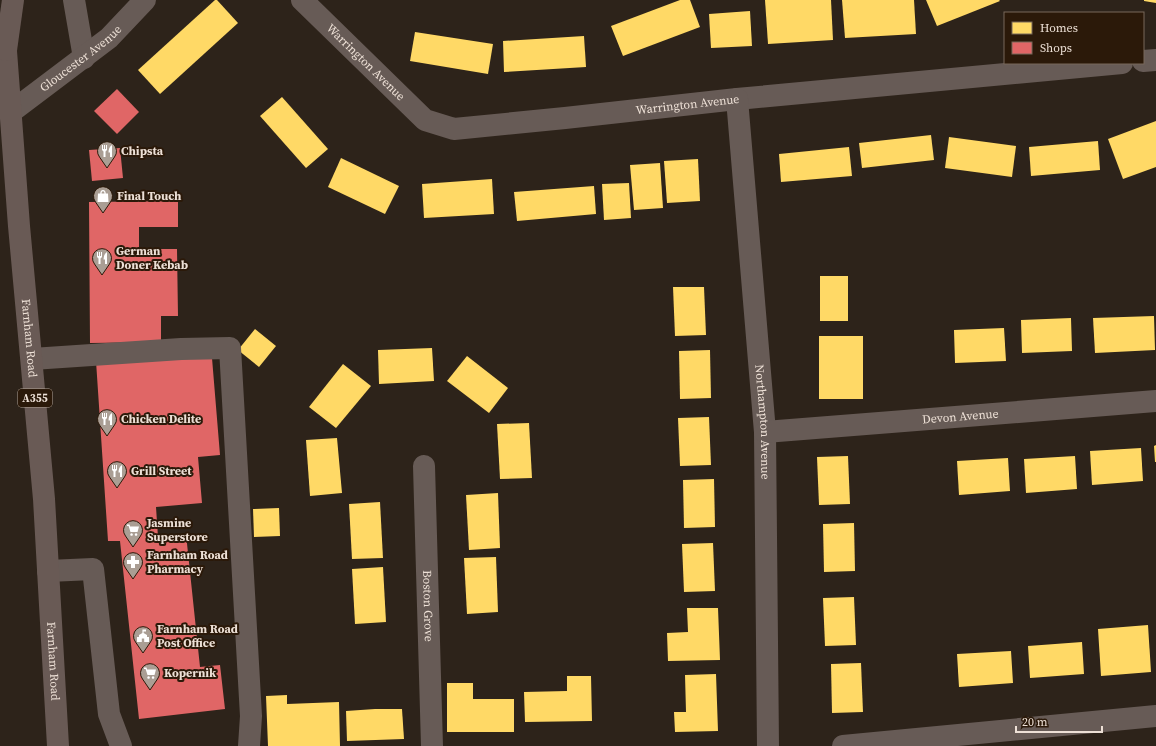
<svg xmlns="http://www.w3.org/2000/svg" width="1156" height="746" font-family="'Source Serif 4',serif">
<style>
.homes{fill:#ffd966}
.shops{fill:#e06666}
.lines{fill:none;stroke-linecap:round;stroke-linejoin:round}
.minor{stroke:#675b56;stroke-width:22}
.major{stroke:#695a55;stroke-width:22}
.labels{text-anchor:middle;dominant-baseline:central;stroke-width:4;stroke-linejoin:round;paint-order:stroke}
.shield{fill:#2b1909;stroke:#b3a498;stroke-width:1}
.shield-label{font-size:11px;font-weight:bold;fill:#ede0d6}
.street-label{font-size:12px;fill:#ede0d6;stroke:#2b1909}
.poi-label{font-size:12px;font-weight:bold;fill:#ede0d6;stroke:#2b1909;text-anchor:start}
</style>
<rect width="100%" height="100%" fill="#2d231a"/>
<g class="homes">
<path d="M215,0H217L238,23L160,94L138,70Z"/>
<path d="M680,0H690L700,27L623,56L611,26Z"/>
<path d="M765,0H831L833,40L768,44Z"/>
<path d="M842,0H914L916,34L845,38Z"/>
<path d="M926,0H999L1000,1L937,26Z"/>
<path d="M1144,0H1156V3L1144,1Z"/>
<path d="M750,11L752,46L711,48L709,14Z"/>
<path d="M415,32L493,44L488,74L410,61Z"/>
<path d="M584,36L586,67L504,72L503,41Z"/>
<path d="M282,97L328,149L306,168L260,116Z"/>
<path d="M1156,121V167L1123,179L1108,139Z"/>
<path d="M931,135L934,160L862,168L859,143Z"/>
<path d="M949,137L1016,146L1012,177L945,168Z"/>
<path d="M1098,141L1100,170L1031,176L1029,147Z"/>
<path d="M849,147L852,176L781,182L779,154Z"/>
<path d="M341,158L399,186L385,214L328,187Z"/>
<path d="M698,159L700,201L667,203L664,161Z"/>
<path d="M660,163L663,208L634,210L630,165Z"/>
<path d="M492,179L494,214L424,218L422,184Z"/>
<path d="M629,183L631,218L604,220L602,184Z"/>
<path d="M594,186L596,214L517,221L514,192Z"/>
<rect x="820" y="276" width="28" height="45"/>
<path d="M673,287H704L706,335L675,336Z"/>
<path d="M1154,316L1155,350L1095,353L1093,318Z"/>
<path d="M1071,318L1072,351L1022,353L1021,320Z"/>
<path d="M1004,328L1006,361L955,363L954,330Z"/>
<path d="M255,329L276,346L259,367L238,350Z"/>
<rect x="819" y="336" width="44" height="63"/>
<path d="M432,348L434,381L379,384L378,350Z"/>
<path d="M710,350L711,398L680,399L679,351Z"/>
<path d="M467,356L508,388L489,413L447,381Z"/>
<path d="M343,364L371,386L336,428L309,407Z"/>
<path d="M709,417L711,465L680,466L678,418Z"/>
<path d="M529,423L532,478L500,479L497,424Z"/>
<path d="M337,438L342,493L310,496L306,440Z"/>
<path d="M1156,445V462H1155L1154,446Z"/>
<path d="M1141,448L1143,481L1092,485L1090,451Z"/>
<path d="M848,456L850,504L819,505L817,457Z"/>
<path d="M1075,456L1077,489L1026,493L1024,459Z"/>
<path d="M1008,458L1010,491L959,495L957,461Z"/>
<path d="M714,479L715,527L684,528L683,480Z"/>
<path d="M498,493L500,548L469,550L466,495Z"/>
<path d="M380,502L383,558L352,559L349,504Z"/>
<path d="M279,508L280,536L254,537L253,509Z"/>
<path d="M854,523L855,571L824,572L823,524Z"/>
<path d="M713,543L715,591L684,592L682,544Z"/>
<path d="M496,557L498,612L467,614L464,558Z"/>
<path d="M383,567L386,622L355,624L352,569Z"/>
<path d="M854,597L856,645L825,646L823,598Z"/>
<path d="M687,608H718L720,660L668,661L667,633L688,632Z"/>
<path d="M1148,625L1151,672L1101,676L1098,629Z"/>
<path d="M1082,642L1084,674L1030,678L1028,646Z"/>
<path d="M1011,651L1013,683L959,687L957,654Z"/>
<path d="M861,663L863,712L832,713L831,664Z"/>
<path d="M716,674L718,731L675,732L674,712H686L685,675Z"/>
<path d="M567,676H591L592,721L525,722L524,692L567,691Z"/>
<path d="M447,683H473V699H514V732H447Z"/>
<path d="M287,695V704L339,702L340,746H268L266,696Z"/>
<path d="M375,709H402L404,739L347,741L346,711Z"/>
</g>
<g class="shops">
<path d="M117,89L139,112L117,134L94,111Z"/>
<path d="M120,148L123,178L92,181L89,150Z"/>
<path d="M178,201V227H139V249H177L178,316H161V342L90,343L89,202Z"/>
<path d="M212,358L220,455L198,457L202,503L156,507L158,537L186,534L200,667L220,665L225,709L139,719L120,541H108L96,361Z"/>
</g>
<g class="lines">
<g class="minor">
<path d="M74,0L84,58"/>
<path id="s1" d="M302,0L425,120L454,129L565,118L737,99L1122,63"/>
<path d="M1143,61L1156,60"/>
<path id="s2" d="M737,99L765,432L768,746"/>
<path id="s3" d="M11,112L109,38L145,0"/>
<path d="M32,359L181,349L230,348L251,716L249,746"/>
<path id="s4" d="M765,432L1156,401"/>
<path id="s5" d="M424,466L432,746"/>
<path d="M48,571L93,569L109,714L121,746"/>
<path d="M843,746L1156,716"/>
</g>
<g class="major">
<path id="s6" d="M0,31L6,51L19,226L44,499L58,746"/>
<path d="M6,50L13,0"/>
</g>
</g>
<defs>
<symbol id="restaurant-pin" viewBox="-11 -11 22 30"><path d="M0 17L-7.5 6A9.5 9.5 0 1 1 7.5 6Z" fill="#aa9e94" stroke="#2b1909"/><path d="M-5-6h1v4h1v-4h1v4h1v-4h1v5L-1.5 .5V6h-2V.5L-5-1ZM5-6V6H3V1.5H1.5Q1.5-4 5-6Z" fill="#fff"/></symbol>
<symbol id="shop-pin" viewBox="-11 -11 22 30"><path d="M0 17L-7.5 6A9.5 9.5 0 1 1 7.5 6Z" fill="#aa9e94" stroke="#2b1909"/><path d="M-5-2.5h2.3a2.7 3.5 0 0 1 5.4 0H5L5.5 6h-11ZM-1.5-2.5h3a1.5 2.3 0 0 0-3 0Z" fill="#fff"/></symbol>
<symbol id="supermarket-pin" viewBox="-11 -11 22 30"><path d="M0 17L-7.5 6A9.5 9.5 0 1 1 7.5 6Z" fill="#aa9e94" stroke="#2b1909"/><path d="M-6-5.5h2.5l.6 2H6L4.5 2H-2.5L-4.4-4H-6ZM-1.5 3.2a1.3 1.3 0 1 0 .1 0ZM3 3.2a1.3 1.3 0 1 0 .1 0Z" fill="#fff"/></symbol>
<symbol id="pharmacy-pin" viewBox="-11 -11 22 30"><path d="M0 17L-7.5 6A9.5 9.5 0 1 1 7.5 6Z" fill="#aa9e94" stroke="#2b1909"/><path d="M-2-6h4v4h4v4h-4v4h-4v-4h-4v-4h4Z" fill="#fff"/></symbol>
<symbol id="civic-pin" viewBox="-11 -11 22 30"><path d="M0 17L-7.5 6A9.5 9.5 0 1 1 7.5 6Z" fill="#aa9e94" stroke="#2b1909"/><path d="M-.6-6.5H3V-4.5H.6V-3L4-1V1h2V6H-6V1h2V-1L-.6-3ZM-1.2 2.5V6h2.4V2.5Z" fill="#fff"/></symbol>
</defs>
<g fill-rule="evenodd">
<use href="#restaurant-pin" x="96" y="140" width="22" height="30"/>
<use href="#shop-pin" x="92" y="185" width="22" height="30"/>
<use href="#restaurant-pin" x="91" y="247" width="22" height="30"/>
<use href="#restaurant-pin" x="96" y="408" width="22" height="30"/>
<use href="#restaurant-pin" x="106" y="460" width="22" height="30"/>
<use href="#supermarket-pin" x="122" y="519" width="22" height="30"/>
<use href="#pharmacy-pin" x="122" y="551" width="22" height="30"/>
<use href="#civic-pin" x="132" y="625" width="22" height="30"/>
<use href="#supermarket-pin" x="139" y="662" width="22" height="30"/>
</g>
<g class="labels">
<rect class="shield" x="18" y="389" width="34" height="18" rx="3"/>
<g class="shield-label">
<text x="35" y="398">A355</text>
</g>
<g class="street-label">
<text stroke="none"><textPath href="#s3" startOffset="88">Gloucester Avenue</textPath></text>
<text stroke="none"><textPath href="#s1" startOffset="89">Warrington Avenue</textPath></text>
<text stroke="none"><textPath href="#s1" startOffset="437">Warrington Avenue</textPath></text>
<text stroke="none"><textPath href="#s6" startOffset="309">Farnham Road</textPath></text>
<text stroke="none"><textPath href="#s4" startOffset="196">Devon Avenue</textPath></text>
<text stroke="none"><textPath href="#s2" startOffset="324">Northampton Avenue</textPath></text>
<text stroke="none"><textPath href="#s5" startOffset="140">Boston Grove</textPath></text>
<text stroke="none"><textPath href="#s6" startOffset="633">Farnham Road</textPath></text>
</g>
<g class="poi-label">
<text x="121" y="151">Chipsta</text>
<text x="117" y="196">Final Touch</text>
<text x="116" y="251">German<tspan x="116" dy="14">Doner Kebab</tspan></text>
<text x="121" y="419">Chicken Delite</text>
<text x="131" y="471">Grill Street</text>
<text x="147" y="523">Jasmine<tspan x="147" dy="14">Superstore</tspan></text>
<text x="147" y="555">Farnham Road<tspan x="147" dy="14">Pharmacy</tspan></text>
<text x="157" y="629">Farnham Road<tspan x="157" dy="14">Post Office</tspan></text>
<text x="164" y="673">Kopernik</text>
</g>
</g>
<rect x="1004" y="12" width="140" height="52" fill="#2b1909" stroke="#79695b"/>
<rect x="1012" y="22" width="20" height="12" fill="#ffd966" stroke="#79695b"/>
<text x="1040" y="32" font-size="12" fill="#ede0d6">Homes</text>
<rect x="1012" y="42" width="20" height="12" fill="#e06666" stroke="#79695b"/>
<text x="1040" y="52" font-size="12" fill="#ede0d6">Shops</text>
<path d="M1016 726v6h86v-6" fill="none" stroke="#ede0d6" stroke-width="2"/>
<text x="1022" y="726" font-size="12" fill="#ede0d6" stroke="#2b1909" stroke-width="3" paint-order="stroke">20 m</text>
</svg>
